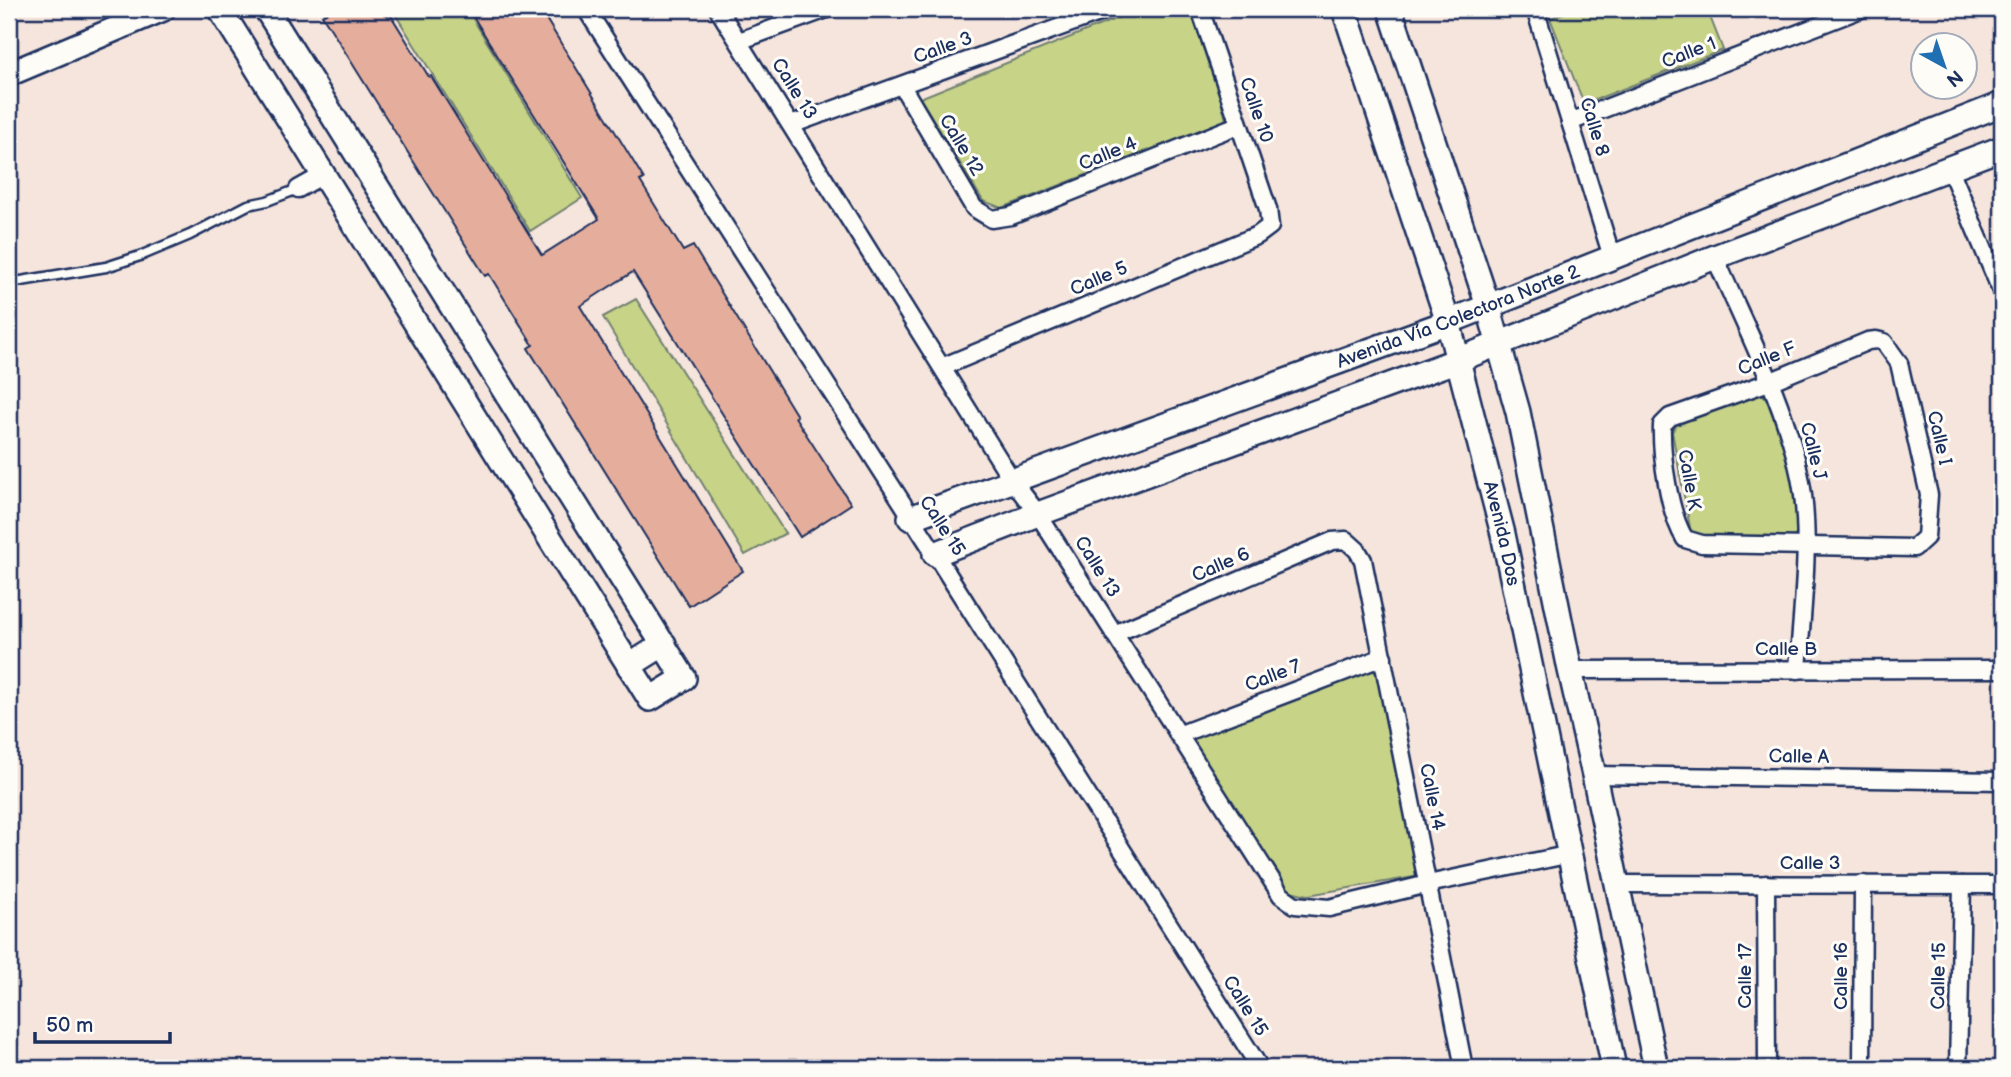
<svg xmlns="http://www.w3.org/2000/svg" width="2011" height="1077" font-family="'Balsamiq Sans',sans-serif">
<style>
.green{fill:#c7d386;stroke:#718172;stroke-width:2}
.building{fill:#e5ae9c;stroke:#1b2f5e;stroke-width:2}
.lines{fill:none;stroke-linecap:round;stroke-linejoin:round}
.lane-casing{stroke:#1b2f5e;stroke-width:13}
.street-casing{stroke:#1b2f5e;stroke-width:21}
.secondary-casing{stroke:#1b2f5e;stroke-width:28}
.lane{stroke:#fdfcf7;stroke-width:8}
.street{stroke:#fdfcf7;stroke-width:16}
.secondary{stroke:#fdfcf7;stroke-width:23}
.labels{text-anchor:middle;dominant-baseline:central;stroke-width:6;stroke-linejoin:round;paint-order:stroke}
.street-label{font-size:19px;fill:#1b2f5e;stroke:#fdfcf7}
</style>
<rect width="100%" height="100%" fill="#f6e5dc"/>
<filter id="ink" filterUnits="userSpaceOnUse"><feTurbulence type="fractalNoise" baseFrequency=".0143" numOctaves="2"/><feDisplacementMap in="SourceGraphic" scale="14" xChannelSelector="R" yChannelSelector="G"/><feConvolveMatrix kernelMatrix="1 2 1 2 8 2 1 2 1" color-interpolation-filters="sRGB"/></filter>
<g filter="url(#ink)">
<g class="green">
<path d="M392,9H467L582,198L530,231Z"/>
<path d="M1140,9H1198L1226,120L1002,208L983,201L920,98Z"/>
<path d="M1575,9H1707L1723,50L1584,104L1550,18Z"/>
<path d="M636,299L785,533H786L745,555L603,317Z"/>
<path d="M1761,393L1767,399L1789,459L1794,482L1799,531L1791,540L1697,539L1691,533L1672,432L1677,424Z"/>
<path d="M1371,670L1383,677L1421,868L1414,877L1308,895L1290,891L1192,740L1198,733Z"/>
</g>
<path class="building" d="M334,9H382L387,16L390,14L429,77L431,76L542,255L599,219L474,18L478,16L473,9H540L644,179L640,181L683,251L693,246L797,416L795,417L851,504L800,537L633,272L603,291L580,306L743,571L689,606L528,348L533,345L489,274L485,276L322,15Z"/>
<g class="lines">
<defs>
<path id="lane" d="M9,283L106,267L140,256L190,235L248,205L267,201L298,189"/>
<g id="street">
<path d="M586,9L935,554L1260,1068"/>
<path d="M718,9L1012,480L1038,514L1281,895L1295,905L1329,908L1428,884L1571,854"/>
<path d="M1535,9L1612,257"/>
<path d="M739,41L827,9"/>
<path d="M902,86L974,208L992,219L1011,216L1238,125"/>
<path d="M1570,122L1861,9"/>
<path d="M791,125L1110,9"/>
<path d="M1950,169L2002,293"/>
<path d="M298,189L323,175"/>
<path d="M1715,257C1744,325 1786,404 1800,477C1812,536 1802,609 1798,670"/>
<path d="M1876,340L1884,342L1899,363L1929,495L1926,537L1914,548L1702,544L1685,539C1669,514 1661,455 1662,425L1670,417L1769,382L1868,341Z"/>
<path d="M942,367L1258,235L1270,226L1268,209L1200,9"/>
<path d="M1114,634L1332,541L1346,540L1357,550L1363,560L1464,1068"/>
<path d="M1570,670L2002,669"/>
<path d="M1178,735L1383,657"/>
<path d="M1594,775L2002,781"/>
<path d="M1617,884L2002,885"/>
<path d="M1766,884L1767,1068"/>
<path d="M1862,1068L1863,884"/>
<path d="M1958,1068L1962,885"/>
</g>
<g id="secondary">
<path d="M220,9L650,699L684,678L266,9"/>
<path id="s1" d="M1344,9L1448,322L1503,534L1614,1068"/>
<path d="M1390,9L1488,306L1518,412L1570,670L1594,775L1656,1068"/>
<path d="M9,74L163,9"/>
<path id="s2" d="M910,518L1448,322L2002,104"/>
<path d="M935,554L1038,514L1458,360L1715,257L2002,148"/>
<path d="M629,666L664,644"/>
</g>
</defs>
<use href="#lane" class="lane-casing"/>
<use href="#street" class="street-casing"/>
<use href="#secondary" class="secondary-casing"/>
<use href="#lane" class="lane"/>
<use href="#street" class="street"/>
<use href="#secondary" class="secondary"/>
</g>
</g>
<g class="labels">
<g class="street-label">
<text transform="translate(943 48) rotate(-20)">Calle 3</text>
<text transform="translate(1689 53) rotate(-21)">Calle 1</text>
<text transform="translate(794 89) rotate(58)">Calle 13</text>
<text transform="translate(1256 110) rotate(71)">Calle 10</text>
<text transform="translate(1594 127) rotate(73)">Calle 8</text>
<text transform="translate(961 145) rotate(59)">Calle 12</text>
<text transform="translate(1108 154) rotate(-22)">Calle 4</text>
<text transform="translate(1099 279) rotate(-23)">Calle 5</text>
<text stroke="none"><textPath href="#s2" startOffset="584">Avenida Vía Colectora Norte 2</textPath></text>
<text transform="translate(1767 359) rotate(-22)">Calle F</text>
<text transform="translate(1939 438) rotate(77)">Calle I</text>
<text transform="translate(1813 451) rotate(76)">Calle J</text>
<text transform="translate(1689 480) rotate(80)">Calle K</text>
<text transform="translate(942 526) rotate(57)">Calle 15</text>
<text stroke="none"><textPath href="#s1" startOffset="548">Avenida Dos</textPath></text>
<text transform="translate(1221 565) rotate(-23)">Calle 6</text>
<text transform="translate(1097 567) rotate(58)">Calle 13</text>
<text x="1786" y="649">Calle B</text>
<text transform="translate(1273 676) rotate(-21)">Calle 7</text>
<text transform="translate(1799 757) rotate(1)">Calle A</text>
<text transform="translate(1432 797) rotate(79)">Calle 14</text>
<text x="1810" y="863">Calle 3</text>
<text transform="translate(1745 976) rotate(-90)">Calle 17</text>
<text transform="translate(1841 976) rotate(-90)">Calle 16</text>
<text transform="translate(1939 976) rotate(-89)">Calle 15</text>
<text transform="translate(1245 1006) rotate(58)">Calle 15</text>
</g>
</g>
<rect width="2011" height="1077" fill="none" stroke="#fdfcf7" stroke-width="35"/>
<rect x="18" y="18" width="1976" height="1042" fill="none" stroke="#1b2f5e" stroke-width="2.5" filter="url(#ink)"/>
<g transform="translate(1944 66) rotate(140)"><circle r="33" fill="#fdfcf7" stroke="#a3aaba" stroke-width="2"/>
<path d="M0-5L12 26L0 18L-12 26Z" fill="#1f6fb2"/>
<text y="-10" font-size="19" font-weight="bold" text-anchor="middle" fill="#1b2f5e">N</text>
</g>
<path d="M35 1032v10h135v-10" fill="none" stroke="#1b2f5e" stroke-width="3.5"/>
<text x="46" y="1032" font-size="21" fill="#1b2f5e" stroke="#fdfcf7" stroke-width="5" paint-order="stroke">50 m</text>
</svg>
